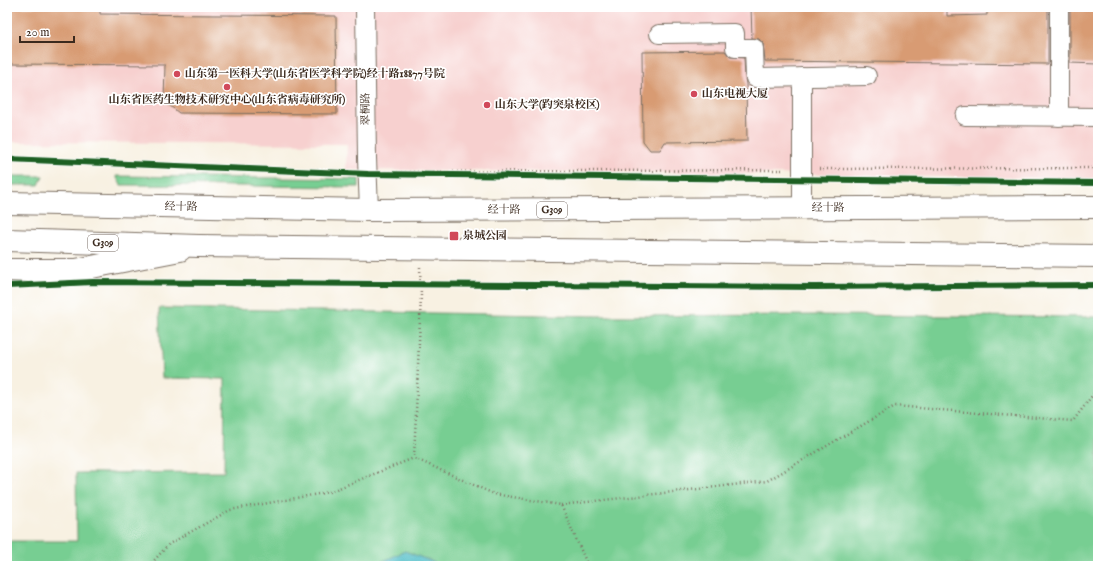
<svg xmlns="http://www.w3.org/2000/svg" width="1105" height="573" font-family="'IM FELL English','Noto Serif SC',serif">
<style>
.built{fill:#f7d0cf}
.green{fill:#77ce92;stroke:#597c58}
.water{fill:#4fbdc7;stroke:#457472}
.building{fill:#d89b73}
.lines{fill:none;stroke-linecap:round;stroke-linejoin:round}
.minor-casing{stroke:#7d7063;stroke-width:20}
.major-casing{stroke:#7d7063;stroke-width:24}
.highway-casing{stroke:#7d7063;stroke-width:24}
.path{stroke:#7d7063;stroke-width:2.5;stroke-dasharray:1 3;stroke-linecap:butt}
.minor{stroke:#fff;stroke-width:18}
.major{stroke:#fff;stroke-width:22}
.highway{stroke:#fff;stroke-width:22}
.cycleway-casing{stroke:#fff;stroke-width:8}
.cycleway{stroke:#1b5e20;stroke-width:6}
.poi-dot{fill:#d1495b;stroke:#fff;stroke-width:1.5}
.labels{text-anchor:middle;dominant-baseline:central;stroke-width:3.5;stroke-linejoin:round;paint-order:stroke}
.shield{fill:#fff;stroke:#766a62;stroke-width:1}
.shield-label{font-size:10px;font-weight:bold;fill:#3b2a1e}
.poi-label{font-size:11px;font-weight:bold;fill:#3b2a1e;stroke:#fff;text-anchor:start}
.street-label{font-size:11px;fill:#3b2a1e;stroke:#fff}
</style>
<rect width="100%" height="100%" fill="#fff"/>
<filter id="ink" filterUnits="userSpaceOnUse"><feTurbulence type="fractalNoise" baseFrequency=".025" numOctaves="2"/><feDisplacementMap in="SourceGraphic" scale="8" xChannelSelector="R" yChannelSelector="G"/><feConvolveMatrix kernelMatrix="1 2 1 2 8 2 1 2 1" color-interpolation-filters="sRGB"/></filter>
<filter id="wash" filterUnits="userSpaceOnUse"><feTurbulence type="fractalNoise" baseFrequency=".012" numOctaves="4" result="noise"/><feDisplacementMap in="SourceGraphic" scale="16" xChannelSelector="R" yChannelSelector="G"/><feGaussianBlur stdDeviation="0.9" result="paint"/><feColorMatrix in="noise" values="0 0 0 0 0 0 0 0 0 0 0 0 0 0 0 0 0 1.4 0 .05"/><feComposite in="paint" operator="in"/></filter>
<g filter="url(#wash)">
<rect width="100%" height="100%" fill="#f8f1e2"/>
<path class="built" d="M7,7H1098V179L634,172L346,170L347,144L7,142Z"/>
<g class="green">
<path d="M7,176H43L39,185H7Z"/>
<path d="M116,176L359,179V187L121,185Z"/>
<path d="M159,308L600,316L817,315L1098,317V566H7V541H77L76,473L224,472L225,379L162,378Z"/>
</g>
<path class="water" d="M405,551L443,566H373Z"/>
<g id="blocks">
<g class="building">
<path d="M7,7H100V14L336,16L337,114L179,113L164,101L165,65L7,64Z"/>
<path d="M751,7H947V16L987,15V7H1048V64L765,61L763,43L759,39L752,38Z"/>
<path d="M1070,7H1098V64L1070,63Z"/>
<path d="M725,51L730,57L744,58L745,78L746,84L747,141L665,142L660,150H650L643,141L642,52Z"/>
</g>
</g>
</g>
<g filter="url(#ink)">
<use href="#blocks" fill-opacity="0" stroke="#7d7063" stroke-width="1"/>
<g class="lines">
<defs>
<g id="minor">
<path d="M365,7L367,158L369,210"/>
<path d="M659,34L735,33V48H754L755,78L867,76"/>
<path d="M965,116L1098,117"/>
<path d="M1059,117V7"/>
<path d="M802,208V77"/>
</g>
<path id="major" d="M7,270H76L180,250"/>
<g id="highway">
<path d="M7,203L369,210L1098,207"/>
<path d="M7,240L199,246L1098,256"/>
</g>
</defs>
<use href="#minor" class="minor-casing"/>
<use href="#major" class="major-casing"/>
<use href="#highway" class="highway-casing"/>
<g class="path">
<path d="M7,157L350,172"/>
<path d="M819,169L1098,168"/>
<path d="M385,172L784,170"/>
<path d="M420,267L421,295L414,458L494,494L561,505L588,566"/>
<path d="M561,505L767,481L895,406L1073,421L1098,388"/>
<path d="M149,566L169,544L230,510L329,492L414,458"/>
</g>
<use href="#minor" class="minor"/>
<use href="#major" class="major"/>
<use href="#highway" class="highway"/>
<defs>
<g id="cycleway">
<path d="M7,159L368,174L1098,183"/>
<path d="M7,286L93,282L814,287L1098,285"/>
</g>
</defs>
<use href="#cycleway" class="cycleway-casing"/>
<use href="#cycleway" class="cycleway"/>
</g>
</g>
<g class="poi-dot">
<circle cx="177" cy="74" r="4"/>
<circle cx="227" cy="87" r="4"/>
<circle cx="694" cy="94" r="4"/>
<circle cx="487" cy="105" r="4"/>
<rect x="449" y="231" width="10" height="10" rx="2"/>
</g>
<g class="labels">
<g class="shield">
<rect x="537" y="202" width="30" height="16" rx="3"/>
<rect x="88" y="235" width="30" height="16" rx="3"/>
</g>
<g class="shield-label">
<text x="552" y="210">G309</text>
<text x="103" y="243">G309</text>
</g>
<g class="poi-label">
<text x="185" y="74">山东第一医科大学(山东省医学科学院)经十路18877号院</text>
<text x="702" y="94">山东电视大厦</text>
<text x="227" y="100" text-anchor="middle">山东省医药生物技术研究中心(山东省病毒研究所)</text>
<text x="495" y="105">山东大学(趵突泉校区)</text>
<text x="463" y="236">泉城公园</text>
</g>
<g class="street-label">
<text transform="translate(366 109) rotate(-91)">翠桐路</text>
<text transform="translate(181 207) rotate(1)">经十路</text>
<text x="828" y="208">经十路</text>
<text x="504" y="210">经十路</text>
</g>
</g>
<rect width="1105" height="573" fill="none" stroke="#fff" stroke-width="24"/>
<path d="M20 36v6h54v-6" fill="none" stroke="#3b2a1e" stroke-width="2"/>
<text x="26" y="36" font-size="12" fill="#3b2a1e" stroke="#ffffff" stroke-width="3" paint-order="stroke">20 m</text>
</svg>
